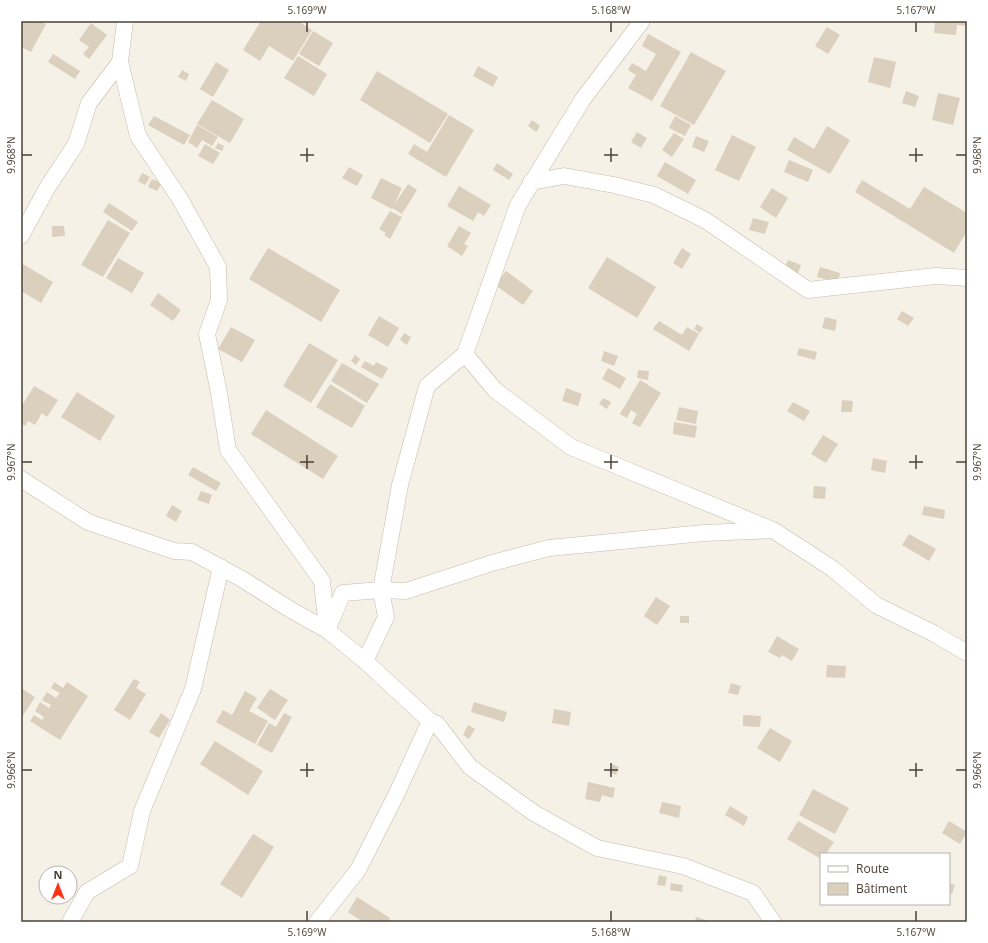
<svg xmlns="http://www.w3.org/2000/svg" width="988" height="943" font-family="'Open Sans',sans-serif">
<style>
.building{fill:#dbcfbe}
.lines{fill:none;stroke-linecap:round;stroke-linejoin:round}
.minor-casing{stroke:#c5bbab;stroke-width:17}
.minor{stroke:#fff;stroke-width:16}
.ticks{fill:none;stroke:#494135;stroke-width:1.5}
.neatline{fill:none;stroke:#494135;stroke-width:1.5}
.ticks-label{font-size:10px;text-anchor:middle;fill:#494135}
</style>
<rect width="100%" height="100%" fill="#f5f1e7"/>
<g class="building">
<path d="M21,21H40L46,24L31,52L21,47Z"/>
<path d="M261,21H298L312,30L293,61L269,46L260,61L243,50Z"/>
<path d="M935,21H967V26L957,25L956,35L934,33Z"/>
<path d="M91,23L107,35L89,59L83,54L89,47L79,40Z"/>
<path d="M827,27L840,35L828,54L815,46Z"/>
<path d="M313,31L333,43L319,66L299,54Z"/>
<path d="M648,34L681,52L652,101L628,88L636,75L628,70L632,63L646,71L656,54L642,46Z"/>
<path d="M691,52L726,71L694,125L660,106Z"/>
<path d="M53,54L80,71L75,79L48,62Z"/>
<path d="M298,56L327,74L314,96L284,78Z"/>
<path d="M874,57L896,62L890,88L868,82Z"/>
<path d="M216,62L229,70L213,97L200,89Z"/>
<path d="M478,66L498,77L493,87L473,76Z"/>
<path d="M182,70L189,74L186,81L178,77Z"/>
<path d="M377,71L448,114L430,143L360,100Z"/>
<path d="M906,91L919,96L915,107L902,103Z"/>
<path d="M938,93L960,98L953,125L932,120Z"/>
<path d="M212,100L244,119L230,143L197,124Z"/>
<path d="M449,115L474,130L446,177L408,154L414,144L427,152Z"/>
<path d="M154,116L190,135L184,145L148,125Z"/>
<path d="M675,116L691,125L685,136L669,128Z"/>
<path d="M532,120L540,126L536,132L528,126Z"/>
<path d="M197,125L218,137L212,146L202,140L197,148L188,142Z"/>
<path d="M827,126L850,140L830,174L787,150L794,137L814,149Z"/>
<path d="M637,132L647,138L641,148L631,142Z"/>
<path d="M674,133L684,139L672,157L662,150Z"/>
<path d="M732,135L756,147L739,181L715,170Z"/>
<path d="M696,136L709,141L704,152L692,147Z"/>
<path d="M218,143L224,146L222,151L215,148Z"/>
<path d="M205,144L220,153L213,164L198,156Z"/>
<path d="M789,160L813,170L808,182L784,172Z"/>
<path d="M665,162L696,180L688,194L657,176Z"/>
<path d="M497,163L513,174L509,180L493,170Z"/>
<path d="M349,167L363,175L357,186L342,178Z"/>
<path d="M142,173L150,177L145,185L138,181Z"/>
<path d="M381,178L402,188L392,209L371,198Z"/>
<path d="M152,179L162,183L157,191L148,187Z"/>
<path d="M862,180L910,209L924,187L967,213V231L954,253L855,192Z"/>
<path d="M408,184L417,190L402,214L392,208Z"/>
<path d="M459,186L491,205L484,216L478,212L473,221L447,206Z"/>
<path d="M772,188L788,198L776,218L760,207Z"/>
<path d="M109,203L138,222L132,231L103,212Z"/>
<path d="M390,211L402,217L390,239L384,235L386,233L379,229Z"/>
<path d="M753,218L769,222L765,234L749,230Z"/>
<path d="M108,220L130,233L103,277L81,265Z"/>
<path d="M52,226H64L65,236L52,237Z"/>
<path d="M459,226L471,233L464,244L468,246L462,256L447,246Z"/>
<path d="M268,248L340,290L321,322L249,279Z"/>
<path d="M682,248L691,254L682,269L673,263Z"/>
<path d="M607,257L656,287L637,318L588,288Z"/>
<path d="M118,258L144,273L132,293L106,278Z"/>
<path d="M788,260L801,265L797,276L783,271Z"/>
<path d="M21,263L53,282L41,303L21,291V286L24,282L21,281Z"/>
<path d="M820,267L840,273L838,282L817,277Z"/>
<path d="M506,271L533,291L523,305L495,285Z"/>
<path d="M158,293L181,310L173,321L150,305Z"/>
<path d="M902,311L914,318L908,326L897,319Z"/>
<path d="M379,316L399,328L388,347L368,335Z"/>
<path d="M825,317L837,320L835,331L822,328Z"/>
<path d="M659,321L682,335L687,327L699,334L689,351L653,329Z"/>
<path d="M697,324L703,328L700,333L694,329Z"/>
<path d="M231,327L255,340L242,362L218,349Z"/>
<path d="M404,333L411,337L407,345L400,340Z"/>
<path d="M309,343L338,360L311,403L283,386Z"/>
<path d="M799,348L817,352L815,360L797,355Z"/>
<path d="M604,351L618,356L614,366L601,361Z"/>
<path d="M355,355L360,359L356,365L351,361Z"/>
<path d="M365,361L374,366L376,362L388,368L382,379L361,367Z"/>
<path d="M342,363L379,384L367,403L331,381Z"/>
<path d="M608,368L626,378L620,389L602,379Z"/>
<path d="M638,370L649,371L648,380L637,378Z"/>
<path d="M640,380L661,393L640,427L632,423L637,414L631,410L627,418L620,414Z"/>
<path d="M330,384L365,406L352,428L316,407Z"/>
<path d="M34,386L58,400L47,417L42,413L35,425L28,421L25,426L21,423V407Z"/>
<path d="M566,388L582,394L578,406L562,401Z"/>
<path d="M77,392L115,416L100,441L61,417Z"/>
<path d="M603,398L611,402L607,409L599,404Z"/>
<path d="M842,400L853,401L852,412H841Z"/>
<path d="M793,402L810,411L804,421L787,411Z"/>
<path d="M679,407L698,411L696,424L676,420Z"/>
<path d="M266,410L338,456L323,479L251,434Z"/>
<path d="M674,422L697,426L695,438L673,434Z"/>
<path d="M823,435L838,444L826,463L811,454Z"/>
<path d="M873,458L887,461L885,473L871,470Z"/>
<path d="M193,467L221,483L216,491L188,475Z"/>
<path d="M814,486L826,487L825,499L813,498Z"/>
<path d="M201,491L212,495L209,504L197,500Z"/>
<path d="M172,505L182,511L176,522L166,516Z"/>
<path d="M924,506L945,510L944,519L922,515Z"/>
<path d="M909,534L936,549L929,561L902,545Z"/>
<path d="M656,597L670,606L657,625L644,616Z"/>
<rect x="680" y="616" width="9" height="7"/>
<path d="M777,636L799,649L792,661L782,655L780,658L768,652Z"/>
<path d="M827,665L846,666L845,678L826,677Z"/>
<path d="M134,679L140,682L136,688L146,694L130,720L114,710Z"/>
<path d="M54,682L63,688L67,682L88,696L60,740L30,721L34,715L42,720L44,717L35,711L40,702L49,708L51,705L42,700L47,692L56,698L60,693L51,688Z"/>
<path d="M731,683L741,686L738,695L728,693Z"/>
<path d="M21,688L35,697L22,717L21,716Z"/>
<path d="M270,689L288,700L275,720L257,708Z"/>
<path d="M245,691L257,698L249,711L268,721L255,744L216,722L223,710L232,715Z"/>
<path d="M474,702L507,712L504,722L471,712Z"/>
<path d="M554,709L571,712L569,726L552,723Z"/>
<path d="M161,713L170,720L159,738L149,732Z"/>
<path d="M284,713L292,717L272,753L257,745L269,723L276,727Z"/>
<path d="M743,715L761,716L760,727L743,726Z"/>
<path d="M468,725L475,729L469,739L463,735Z"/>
<path d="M770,728L792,741L780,762L757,748Z"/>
<path d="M215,741L263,771L248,795L200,764Z"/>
<path d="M612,764L619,767L616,775L609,772Z"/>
<path d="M588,782L615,788L613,798L602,795L600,802L585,799Z"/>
<path d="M813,789L849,808L835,834L799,815Z"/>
<path d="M662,802L681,806L679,818L659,813Z"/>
<path d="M730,806L748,817L744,826L725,815Z"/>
<path d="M798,821L834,842L826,854H821V859L787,839Z"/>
<path d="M949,821L967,832L960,844L942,833Z"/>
<path d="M253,834L274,847L242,898L220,884Z"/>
<path d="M659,875L667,877L665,886L657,885Z"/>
<path d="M671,883L683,885L682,892L670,890Z"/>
<path d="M949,883L955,885L952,894L949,893Z"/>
<path d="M357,897L390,918L387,922H363L348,912Z"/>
<path d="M696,917L712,922H695Z"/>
</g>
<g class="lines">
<defs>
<g id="minor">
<path d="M125,21L120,62L138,136L180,199L218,267L219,300L207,334L219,393L228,450L322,581L327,630L365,661L430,721L437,724L470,767L534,813L597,848L683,866L753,893L773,922"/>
<path d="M642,21L583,99L518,205L465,354L495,390L571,447L768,528"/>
<path d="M531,182L564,176L614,185L654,195L705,220L808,290L936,276L967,278"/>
<path d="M21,236L47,188L76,144L89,103L120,62"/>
<path d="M21,479L88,522L174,551L192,552L242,579L291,610L327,630L343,593L381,590L406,591L492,563L549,548L704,533L773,530L833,569L876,605L933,633L967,653"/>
<path d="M365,661L386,617L381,590L400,485L427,386L465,354"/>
<path d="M70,922L87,892L130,866L142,811L193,689L221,567"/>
<path d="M317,922L358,870L396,795L430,721"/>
</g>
</defs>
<use href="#minor" class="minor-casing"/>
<use href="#minor" class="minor"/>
</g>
<path class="ticks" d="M307,22V32M611,22V32M916,22V32M307,148V162M611,148V162M916,148V162M22,155H32M300,155H314M604,155H618M909,155H923M956,155H966M307,455V469M611,455V469M916,455V469M22,462H32M300,462H314M604,462H618M909,462H923M956,462H966M307,763V777M611,763V777M916,763V777M22,770H32M300,770H314M604,770H618M909,770H923M956,770H966M307,911V921M611,911V921M916,911V921"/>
<rect width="988" height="943" fill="none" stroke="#ffffff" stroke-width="44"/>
<rect x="820" y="853" width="130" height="52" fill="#ffffff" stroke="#b6b3ae"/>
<rect x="828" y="866" width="20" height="6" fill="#ffffff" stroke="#b6b3ae"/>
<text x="856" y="873" font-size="12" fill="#494135">Route</text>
<rect x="828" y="883" width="20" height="12" fill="#dbcfbe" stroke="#b6b3ae"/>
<text x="856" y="893" font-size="12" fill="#494135">Bâtiment</text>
<g transform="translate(58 885)"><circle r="19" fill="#ffffff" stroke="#b6b3ae"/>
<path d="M0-3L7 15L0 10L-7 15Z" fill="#ff3314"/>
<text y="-6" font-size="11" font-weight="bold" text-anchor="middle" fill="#494135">N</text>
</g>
<rect x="22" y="22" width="944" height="899" class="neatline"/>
<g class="ticks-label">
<text x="307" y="14">5.169°W</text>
<text x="611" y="14">5.168°W</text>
<text x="916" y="14">5.167°W</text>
<text transform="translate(11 155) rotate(-90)" y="4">9.968°N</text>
<text transform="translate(977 155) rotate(-90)" y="4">9.968°N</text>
<text transform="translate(11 462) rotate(-90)" y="4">9.967°N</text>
<text transform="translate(977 462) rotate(-90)" y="4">9.967°N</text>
<text transform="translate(11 770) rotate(-90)" y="4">9.966°N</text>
<text transform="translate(977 770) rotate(-90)" y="4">9.966°N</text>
<text x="307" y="936">5.169°W</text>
<text x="611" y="936">5.168°W</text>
<text x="916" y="936">5.167°W</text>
</g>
</svg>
